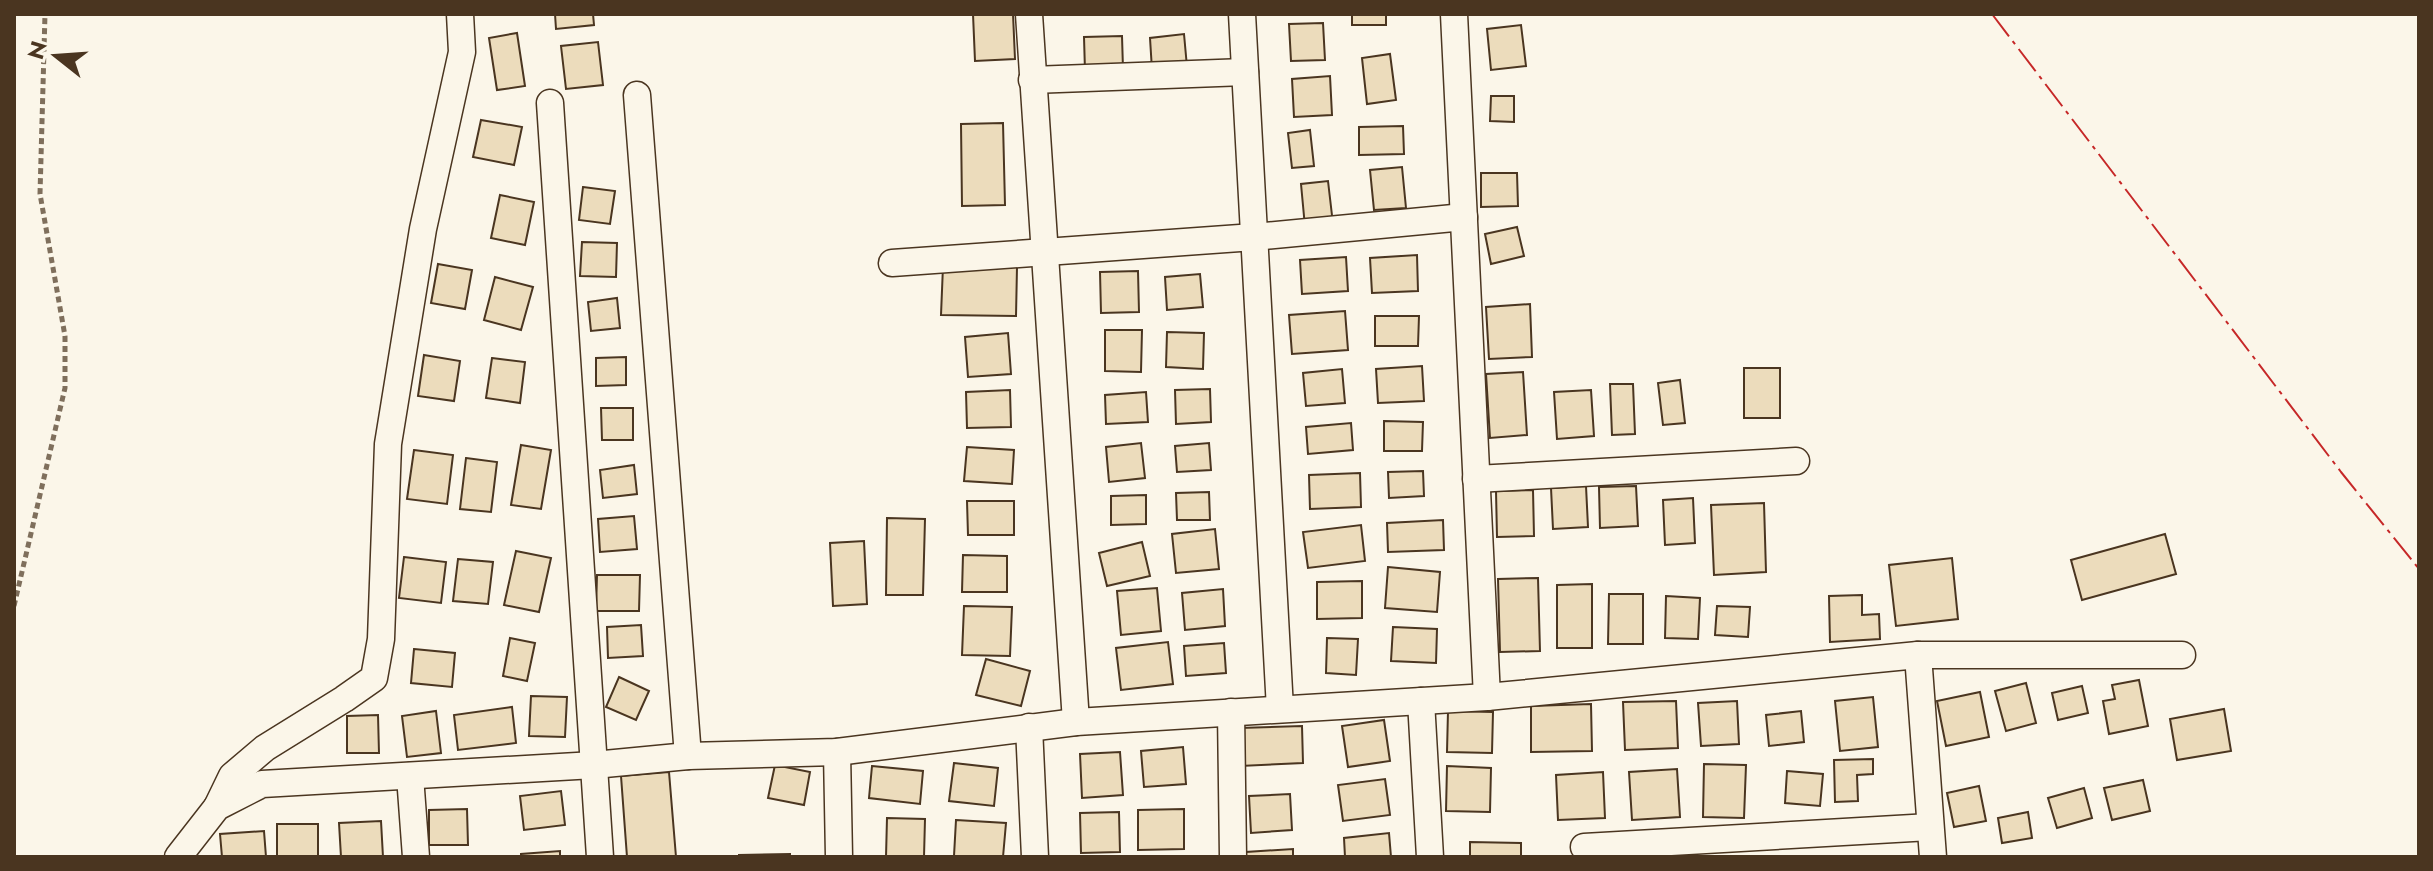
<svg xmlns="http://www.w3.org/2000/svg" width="2433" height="871" font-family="Jost,sans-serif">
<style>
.building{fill:#ecdcbc;stroke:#4a3520;stroke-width:2}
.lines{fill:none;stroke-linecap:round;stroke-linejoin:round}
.minor-casing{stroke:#4a3520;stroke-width:29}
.path{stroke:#7f6f5c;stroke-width:5;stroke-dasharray:6 4;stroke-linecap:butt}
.minor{stroke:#fbf6e9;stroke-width:26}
.power{stroke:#c62828;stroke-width:2;stroke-dasharray:28 6 4 6;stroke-linecap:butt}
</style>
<rect width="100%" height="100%" fill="#fbf6e9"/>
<g class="building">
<path d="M555,14H593L594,25L556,29Z"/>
<path d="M973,14H1013L1015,59L975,61Z"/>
<rect x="1352" y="14" width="34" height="11"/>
<path d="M1323,23L1325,60L1291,61L1289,24Z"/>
<path d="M1521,25L1526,66L1491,70L1487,29Z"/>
<path d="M517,33L525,86L497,90L489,38Z"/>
<path d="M1184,34L1187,67L1152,70L1150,38Z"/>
<path d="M1122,36L1123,69L1085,71L1084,37Z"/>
<path d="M598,42L603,85L566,89L561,46Z"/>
<path d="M1390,54L1396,100L1367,104L1362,58Z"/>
<path d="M1330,76L1332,115L1294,117L1292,79Z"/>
<path d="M1491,96H1514V122L1490,121Z"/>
<path d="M481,120L522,127L514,165L473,157Z"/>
<path d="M1003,123L1005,205L962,206L961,124Z"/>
<path d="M1403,126L1404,154L1359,155V127Z"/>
<path d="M1310,130L1314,166L1292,168L1288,133Z"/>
<path d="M1402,167L1406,208L1374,210L1370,170Z"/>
<path d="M1481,173H1517L1518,206L1481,207Z"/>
<path d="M1328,181L1333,224L1305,227L1301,184Z"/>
<path d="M583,187L615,191L610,224L579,220Z"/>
<path d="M500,195L534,202L525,245L491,238Z"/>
<path d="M1517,227L1524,256L1491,264L1485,234Z"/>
<path d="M582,242L617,243L616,277L580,276Z"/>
<path d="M1417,255L1418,291L1372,293L1370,258Z"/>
<path d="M1346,257L1348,291L1302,294L1300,260Z"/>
<path d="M438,264L472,270L465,309L431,303Z"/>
<path d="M943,266L1017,267L1016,316L941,315Z"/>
<path d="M1138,271L1139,312L1101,313L1100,272Z"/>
<path d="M1200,274L1203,307L1167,310L1165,277Z"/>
<path d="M495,277L533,287L521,330L484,320Z"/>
<path d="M617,298L620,328L591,331L588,302Z"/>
<path d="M1530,304L1532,357L1489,359L1486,307Z"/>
<path d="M1345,311L1348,350L1292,354L1289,315Z"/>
<path d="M1375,316H1419L1418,346H1375Z"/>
<path d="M1105,330H1142L1141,372L1105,371Z"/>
<path d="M1167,332L1204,333L1203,369L1166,367Z"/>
<path d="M1008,333L1011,374L968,377L965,337Z"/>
<path d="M424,355L460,361L454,401L418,396Z"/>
<path d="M626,357V385L596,386V358Z"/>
<path d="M492,358L525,362L520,403L486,398Z"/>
<path d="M1422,366L1424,401L1378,403L1376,369Z"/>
<rect x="1744" y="368" width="36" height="50"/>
<path d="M1342,369L1345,403L1306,406L1303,373Z"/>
<path d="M1523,372L1527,435L1490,438L1486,374Z"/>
<path d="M1680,380L1685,423L1663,425L1658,383Z"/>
<path d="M1610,384H1633L1635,434L1612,435Z"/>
<path d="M1210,389L1211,422L1176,424L1175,390Z"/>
<path d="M1010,390L1011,427L967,428L966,392Z"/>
<path d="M1591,390L1594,436L1557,439L1554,392Z"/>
<path d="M1146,392L1148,422L1106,424L1105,395Z"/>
<path d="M601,408H633V440H602Z"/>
<path d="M1384,421L1423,422L1422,451H1384Z"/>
<path d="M1351,423L1353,450L1308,454L1306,427Z"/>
<path d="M1141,443L1145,478L1109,482L1106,447Z"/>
<path d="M1209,443L1211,470L1177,472L1175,446Z"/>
<path d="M521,445L551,450L541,509L511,505Z"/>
<path d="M967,447L1014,450L1012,484L964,481Z"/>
<path d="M414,450L453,455L447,504L407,499Z"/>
<path d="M466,458L497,462L491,512L460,509Z"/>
<path d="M634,465L637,494L603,498L600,470Z"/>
<path d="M1423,471L1424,496L1389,498L1388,472Z"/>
<path d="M1360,473L1361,507L1310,509L1309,475Z"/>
<path d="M1586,486L1588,527L1553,529L1551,488Z"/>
<path d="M1636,486L1638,526L1600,528L1599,487Z"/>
<path d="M1533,490L1534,536L1497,537L1496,491Z"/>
<path d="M1209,492L1210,520H1177L1176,493Z"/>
<path d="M1146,495V524L1111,525V496Z"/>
<path d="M1693,498L1695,543L1665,545L1663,500Z"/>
<path d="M967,501H1014V535H968Z"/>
<path d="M1764,503L1766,572L1714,575L1711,505Z"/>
<path d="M634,516L637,549L600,552L598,519Z"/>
<path d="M887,518L925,519L923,595H886Z"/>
<path d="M1443,520L1444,550L1388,552L1387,523Z"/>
<path d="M1361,525L1365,561L1308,568L1303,532Z"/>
<path d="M1215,529L1219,569L1176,573L1172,534Z"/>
<path d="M2165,534L2176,574L2082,600L2071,560Z"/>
<path d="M864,541L867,604L833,606L830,543Z"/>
<path d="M1142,542L1150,576L1107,586L1099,553Z"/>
<path d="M516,551L551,558L539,612L504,605Z"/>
<path d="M963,555L1007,556V592H962Z"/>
<path d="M404,557L446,562L441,603L399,598Z"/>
<path d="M1952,558L1958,619L1896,626L1889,565Z"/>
<path d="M458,559L493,562L488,604L453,601Z"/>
<path d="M1388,567L1440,572L1437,612L1385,608Z"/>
<path d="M597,575H640L639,611H596Z"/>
<path d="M1538,578L1540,651L1500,652L1498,579Z"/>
<path d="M1362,581V618L1317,619V582Z"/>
<path d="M1592,584V648H1557V585Z"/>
<path d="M1157,588L1161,631L1121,635L1117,591Z"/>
<path d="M1223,589L1225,626L1185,630L1182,593Z"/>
<path d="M1609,594H1643V644H1608Z"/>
<path d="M1862,595V615L1879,614L1880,639L1830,642L1829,596Z"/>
<path d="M1666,596L1700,598L1698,639L1665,638Z"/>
<path d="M964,606L1012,607L1010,656L962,655Z"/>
<path d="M1717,606L1750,607L1748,637L1715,635Z"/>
<path d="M641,625L643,656L608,658L607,627Z"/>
<path d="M1393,627L1437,629L1436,663L1391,661Z"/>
<path d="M510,638L535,643L527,681L503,676Z"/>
<path d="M1327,638L1358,639L1356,675L1326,673Z"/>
<path d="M1168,642L1173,684L1121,690L1116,648Z"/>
<path d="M1224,643L1226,673L1186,676L1184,646Z"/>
<path d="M414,649L455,653L452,687L411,683Z"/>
<path d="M986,659L1030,671L1021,706L976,695Z"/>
<path d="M619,677L649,691L636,720L606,707Z"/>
<path d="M2139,680L2148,726L2109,734L2103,701L2115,699L2112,685Z"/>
<path d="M2026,683L2036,723L2006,731L1995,691Z"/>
<path d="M2082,686L2088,713L2058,720L2052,693Z"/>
<path d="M1980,692L1989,737L1946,746L1937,701Z"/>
<path d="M531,696L567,697L565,737L529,736Z"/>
<path d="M1873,697L1878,747L1840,751L1835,701Z"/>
<path d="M1676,701L1678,748L1625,750L1623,702Z"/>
<path d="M1737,701L1739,744L1701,746L1698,703Z"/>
<path d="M1591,704L1592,751L1531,752V706Z"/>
<path d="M512,707L516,743L458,750L454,715Z"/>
<path d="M2224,709L2231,751L2177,760L2170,719Z"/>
<path d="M436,711L441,753L407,757L402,716Z"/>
<path d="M1448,711L1493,712L1492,753L1447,752Z"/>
<path d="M1801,711L1804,742L1769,746L1766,715Z"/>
<path d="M378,715L379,753H347V716Z"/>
<path d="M1384,720L1390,761L1348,767L1342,726Z"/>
<path d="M1302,726L1303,763L1240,766L1239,728Z"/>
<path d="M1183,747L1186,784L1144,787L1141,751Z"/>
<path d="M1120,752L1123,795L1082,798L1080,754Z"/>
<path d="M1873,759V774L1857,775L1858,801L1835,802L1834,760Z"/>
<path d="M954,763L998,768L994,806L949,801Z"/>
<path d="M1704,764L1746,765L1744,818L1703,817Z"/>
<path d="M775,765L810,772L804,805L768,798Z"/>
<path d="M872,766L923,771L920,804L869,798Z"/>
<path d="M1447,766L1491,768L1490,812L1446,811Z"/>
<path d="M1677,769L1680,817L1632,820L1629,772Z"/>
<path d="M1787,771L1823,774L1820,806L1785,803Z"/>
<path d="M669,772L676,857H627L621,776Z"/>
<path d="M1603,772L1605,818L1558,820L1556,775Z"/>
<path d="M1385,779L1390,815L1343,821L1338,785Z"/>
<path d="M2143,780L2150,811L2112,820L2104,788Z"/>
<path d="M1979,786L1986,821L1954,827L1947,793Z"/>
<path d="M2084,788L2092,818L2057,828L2048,798Z"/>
<path d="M561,791L565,825L524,830L520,796Z"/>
<path d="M1290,794L1292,830L1251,833L1249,796Z"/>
<path d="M467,809L468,845H429V810Z"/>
<path d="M1184,809V849L1138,850V810Z"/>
<path d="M1119,812L1120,852L1081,853L1080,813Z"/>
<path d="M2028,812L2032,838L2002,843L1998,818Z"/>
<path d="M887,818L925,819L924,857H886Z"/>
<path d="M956,820L1006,823L1003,857L954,856Z"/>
<path d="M381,821L383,857H341L339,823Z"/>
<rect x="277" y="824" width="41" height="33"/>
<path d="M264,831L266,857H222L220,834Z"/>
<path d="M1389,833L1391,857H1345L1344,838Z"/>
<path d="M1470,842L1521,843V857H1470Z"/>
<path d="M1293,849V857H1246V852Z"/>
<path d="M560,851V857H521V854Z"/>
<path d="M790,854V857H739V855Z"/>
</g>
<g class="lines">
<defs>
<g id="minor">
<path d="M1029,14L1076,722"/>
<path d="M1242,14L1280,709"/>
<path d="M1454,14L1487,697"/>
<path d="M1032,80L1245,72"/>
<path d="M637,95L688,756"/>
<path d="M550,103L600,857"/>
<path d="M892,263L1254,237L1464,217"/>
<path d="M1476,479L1796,461"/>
<path d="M1918,655L1933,857"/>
<path d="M1421,701L1430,857"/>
<path d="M1231,712L1233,857"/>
<path d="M1029,727L1035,857"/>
<path d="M837,752L839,857"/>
<path d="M410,776L416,857"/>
<path d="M217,807L232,776L265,748L344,699L374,678L381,639L388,444L423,229L462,52L460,14"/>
<path d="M1584,847L1930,827"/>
<path d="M178,857L217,807L262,784L594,765L688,756L837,752L1076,722L1487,697L1918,655H2182"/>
</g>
</defs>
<use href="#minor" class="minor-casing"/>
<path class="path" d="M14,606L65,388V336L40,194L45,14"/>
<use href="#minor" class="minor"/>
<path class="power" d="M1992,14L2341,472L2419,569"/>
</g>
<rect width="2433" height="871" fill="none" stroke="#4a3520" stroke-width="32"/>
<g transform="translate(56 56) rotate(287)" stroke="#fbf6e9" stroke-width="6" paint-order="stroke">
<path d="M0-6L14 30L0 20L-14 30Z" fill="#4a3520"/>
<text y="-12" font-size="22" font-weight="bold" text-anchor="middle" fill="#4a3520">N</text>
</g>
</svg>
